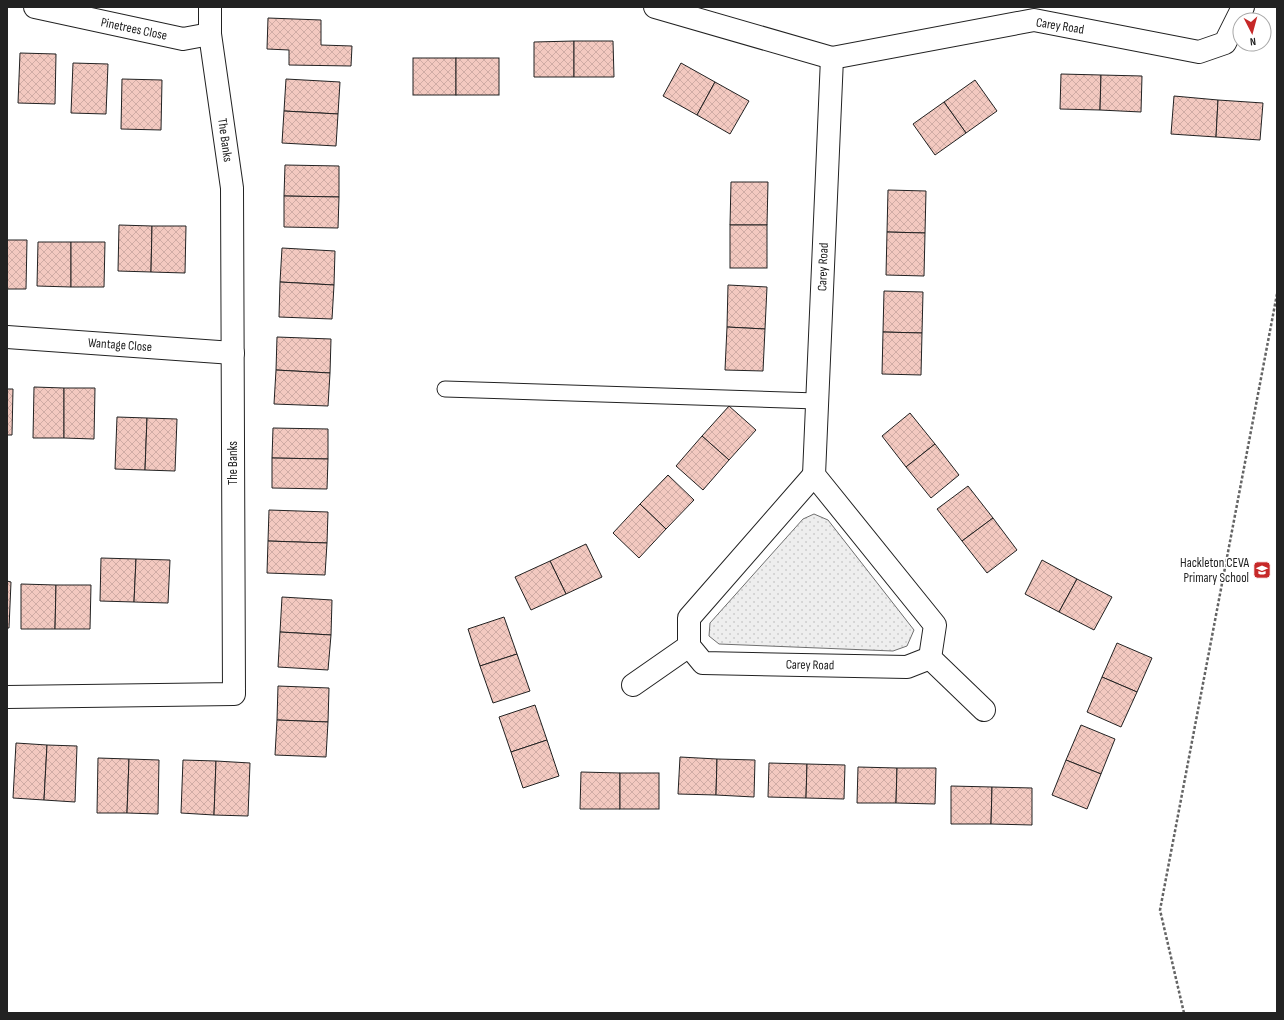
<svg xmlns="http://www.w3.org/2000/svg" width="1284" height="1020" font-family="'Sofia Sans Condensed',sans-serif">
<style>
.grass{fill:url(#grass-dots);stroke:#6f6f6f}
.building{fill:url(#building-cross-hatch);stroke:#222}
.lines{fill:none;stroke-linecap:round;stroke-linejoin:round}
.lane-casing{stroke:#222;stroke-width:17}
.street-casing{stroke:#222;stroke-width:24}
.path{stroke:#646464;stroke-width:2.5;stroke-dasharray:3 2;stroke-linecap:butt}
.lane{stroke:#fff;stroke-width:15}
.street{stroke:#fff;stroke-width:22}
.labels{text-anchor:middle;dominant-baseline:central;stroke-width:3;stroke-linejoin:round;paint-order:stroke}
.street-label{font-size:13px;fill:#222;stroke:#fff}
.poi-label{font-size:13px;fill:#222;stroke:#fff;text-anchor:end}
</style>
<defs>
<pattern id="grass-dots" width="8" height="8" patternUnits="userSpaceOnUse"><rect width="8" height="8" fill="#eee"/><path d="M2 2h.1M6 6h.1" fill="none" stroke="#ccc" stroke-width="1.8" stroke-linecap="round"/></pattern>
<pattern id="building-cross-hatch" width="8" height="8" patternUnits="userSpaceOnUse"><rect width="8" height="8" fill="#f3c9c0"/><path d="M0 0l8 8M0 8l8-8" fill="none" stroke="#d0aca5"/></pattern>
</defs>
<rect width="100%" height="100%" fill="#fff"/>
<path class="grass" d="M814,514L828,520L914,630L907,646L893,651L719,644L709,636L710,623L803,519Z"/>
<g class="building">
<path d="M268,18L321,20V45L352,46L351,66L289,65V50L267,49Z"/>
<path d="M574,41V77H534V42Z"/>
<path d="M574,41H613L614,77H574Z"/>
<path d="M20,53L56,54L55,104L18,103Z"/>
<rect x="413" y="58" width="43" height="37"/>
<rect x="456" y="58" width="43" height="37"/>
<path d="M73,63L108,64L106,114L71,113Z"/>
<path d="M681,63L715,82L697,115L663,96Z"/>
<path d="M1061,74L1101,75L1100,110L1060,109Z"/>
<path d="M1101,75L1142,76L1141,112L1100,110Z"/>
<path d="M122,79L162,80L161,130L121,129Z"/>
<path d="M286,79L340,82L338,114L284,111Z"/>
<path d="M975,80L997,111L966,133L944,102Z"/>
<path d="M715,82L749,101L730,134L697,115Z"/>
<path d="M1174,96L1218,100L1216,137L1171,134Z"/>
<path d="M1218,100L1263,103L1260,140L1216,137Z"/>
<path d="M944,102L966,133L935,155L913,124Z"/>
<path d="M284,111L338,114L336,146L282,143Z"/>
<path d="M285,165L339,166V197L284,196Z"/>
<path d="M731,182H768L767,225H730Z"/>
<path d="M888,190L926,191L925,233L887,232Z"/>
<path d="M284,196L339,197L338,228L284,227Z"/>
<path d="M119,225L152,226L151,272L118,271Z"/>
<rect x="730" y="225" width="37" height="43"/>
<path d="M152,226H186L185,273L151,272Z"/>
<path d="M887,232L925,233L924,276L886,275Z"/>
<path d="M7,240H27L26,289H7Z"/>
<path d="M38,242H71V287L37,286Z"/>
<path d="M71,242H105L104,287H71Z"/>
<path d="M282,248L335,251L334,285L280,282Z"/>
<path d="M280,282L334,285L332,319L279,317Z"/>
<path d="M728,285L767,287L765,329L727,327Z"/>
<path d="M884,291L923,292L922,333L883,332Z"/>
<path d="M727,327L765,329L763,371L725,370Z"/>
<path d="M883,332L922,333L921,375L882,374Z"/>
<path d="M277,337L331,339L330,373L276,370Z"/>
<path d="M276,370L330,373L328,406L274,404Z"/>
<path d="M34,387L64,388V438H33Z"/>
<path d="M64,388H95L94,439L64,438Z"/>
<path d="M7,389H13L12,435H7Z"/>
<path d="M729,406L756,430L729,460L702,436Z"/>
<path d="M910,413L935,444L906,467L882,436Z"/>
<path d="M117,417L147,418L145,470L115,469Z"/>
<path d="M147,418L177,419L175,471L145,470Z"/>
<path d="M273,428L328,429V459L272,458Z"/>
<path d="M702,436L729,460L703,490L676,466Z"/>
<path d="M935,444L959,475L931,498L906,467Z"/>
<path d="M272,458L328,459L327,489L272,488Z"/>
<path d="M668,475L694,500L666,529L640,504Z"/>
<path d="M968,486L993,518L962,541L937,509Z"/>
<path d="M640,504L666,529L639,558L613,533Z"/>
<path d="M269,510L328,512L327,543L268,541Z"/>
<path d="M993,518L1017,550L987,573L962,541Z"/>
<path d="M268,541L327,543L325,575L267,573Z"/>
<path d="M586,544L602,577L566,594L550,561Z"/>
<path d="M101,558L136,559L134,602L100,601Z"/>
<path d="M136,559L170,560L168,603L134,602Z"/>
<path d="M1042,560L1077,579L1059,612L1025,594Z"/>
<path d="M550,561L566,594L531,610L515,577Z"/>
<path d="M1077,579L1112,597L1094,630L1059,612Z"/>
<path d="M7,581L11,582L9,628H7Z"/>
<path d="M21,584L56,585L55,629H21Z"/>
<path d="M56,585H91L90,629H55Z"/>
<path d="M282,597L332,600L331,635L280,632Z"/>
<path d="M504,617L517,654L480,666L468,629Z"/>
<path d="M280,632L331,635L328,670L278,667Z"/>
<path d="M1117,643L1152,658L1137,692L1102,677Z"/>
<path d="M517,654L530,691L493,703L480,666Z"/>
<path d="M1102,677L1137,692L1121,727L1087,712Z"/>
<path d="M278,686L329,688L328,722L277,720Z"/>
<path d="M535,705L547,740L511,752L499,717Z"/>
<path d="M277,720L328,722L326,757L275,755Z"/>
<path d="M1081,725L1115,739L1101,774L1066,760Z"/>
<path d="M547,740L559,776L523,788L511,752Z"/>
<path d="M16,743L47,745L44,800L13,798Z"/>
<path d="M47,745L77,746L75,802L44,800Z"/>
<path d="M680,757L717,759L716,795L678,794Z"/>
<path d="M98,758L129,759L127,813H97Z"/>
<path d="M129,759L159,760L158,814L127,813Z"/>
<path d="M717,759L755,760L754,797L716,795Z"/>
<path d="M183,760L216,761L214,815L181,813Z"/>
<path d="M1066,760L1101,774L1087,809L1052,795Z"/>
<path d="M216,761L250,763L248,816L214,815Z"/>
<path d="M769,763L807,764L806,798L768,797Z"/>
<path d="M807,764L845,765L844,799L806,798Z"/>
<path d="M858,767L897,768L896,803H857Z"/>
<path d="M897,768H936L935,804L896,803Z"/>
<path d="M581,772L620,773V809H580Z"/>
<rect x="620" y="773" width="39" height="36"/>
<path d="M951,786L992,787L991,824H951Z"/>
<path d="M992,787L1032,788V825L991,824Z"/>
</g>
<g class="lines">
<defs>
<path id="lane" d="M445,389L817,401"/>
<g id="street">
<path d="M35,7L183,39L210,34"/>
<path d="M655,7L832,58"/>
<path d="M7,337L233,353"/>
<path d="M814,475L689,618V646L703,663L907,667L930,658"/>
<path d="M930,658L935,625L814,475L832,58L1034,20L1199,52L1225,43L1243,7"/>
<path d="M930,658L984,710"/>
<path d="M633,685L689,646"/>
<path d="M7,697L234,694L232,188L210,34V7"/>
</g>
</defs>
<use href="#lane" class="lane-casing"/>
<use href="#street" class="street-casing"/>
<path class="path" d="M1184,1013L1160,910L1277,294"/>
<use href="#lane" class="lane"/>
<use href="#street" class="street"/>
</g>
<defs>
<symbol id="school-square" viewBox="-11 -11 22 22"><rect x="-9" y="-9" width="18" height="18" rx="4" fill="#c62828" stroke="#fff"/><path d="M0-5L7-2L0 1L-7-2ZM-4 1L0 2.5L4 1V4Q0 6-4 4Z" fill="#fff"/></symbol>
</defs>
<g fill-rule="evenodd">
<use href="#school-square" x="1252" y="560" width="20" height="20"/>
</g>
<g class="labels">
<g class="street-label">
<text transform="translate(1060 26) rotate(9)">Carey Road</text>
<text transform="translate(134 29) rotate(12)">Pinetrees Close</text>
<text transform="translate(225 140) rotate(82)">The Banks</text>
<text transform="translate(823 267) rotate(-88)">Carey Road</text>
<text transform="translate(120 345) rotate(4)">Wantage Close</text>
<text transform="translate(233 463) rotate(-90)">The Banks</text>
<text transform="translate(810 665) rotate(1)">Carey Road</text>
</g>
<g class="poi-label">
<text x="1249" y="563">Hackleton CEVA<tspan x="1249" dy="15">Primary School</tspan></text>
</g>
</g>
<rect width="1284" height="1020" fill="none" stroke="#222222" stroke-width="16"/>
<g transform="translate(1252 32) rotate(174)"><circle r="19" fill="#ffffff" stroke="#a7a7a7"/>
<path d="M0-3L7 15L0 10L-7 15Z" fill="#c62828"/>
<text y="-6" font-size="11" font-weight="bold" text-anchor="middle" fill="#222222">N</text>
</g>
</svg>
